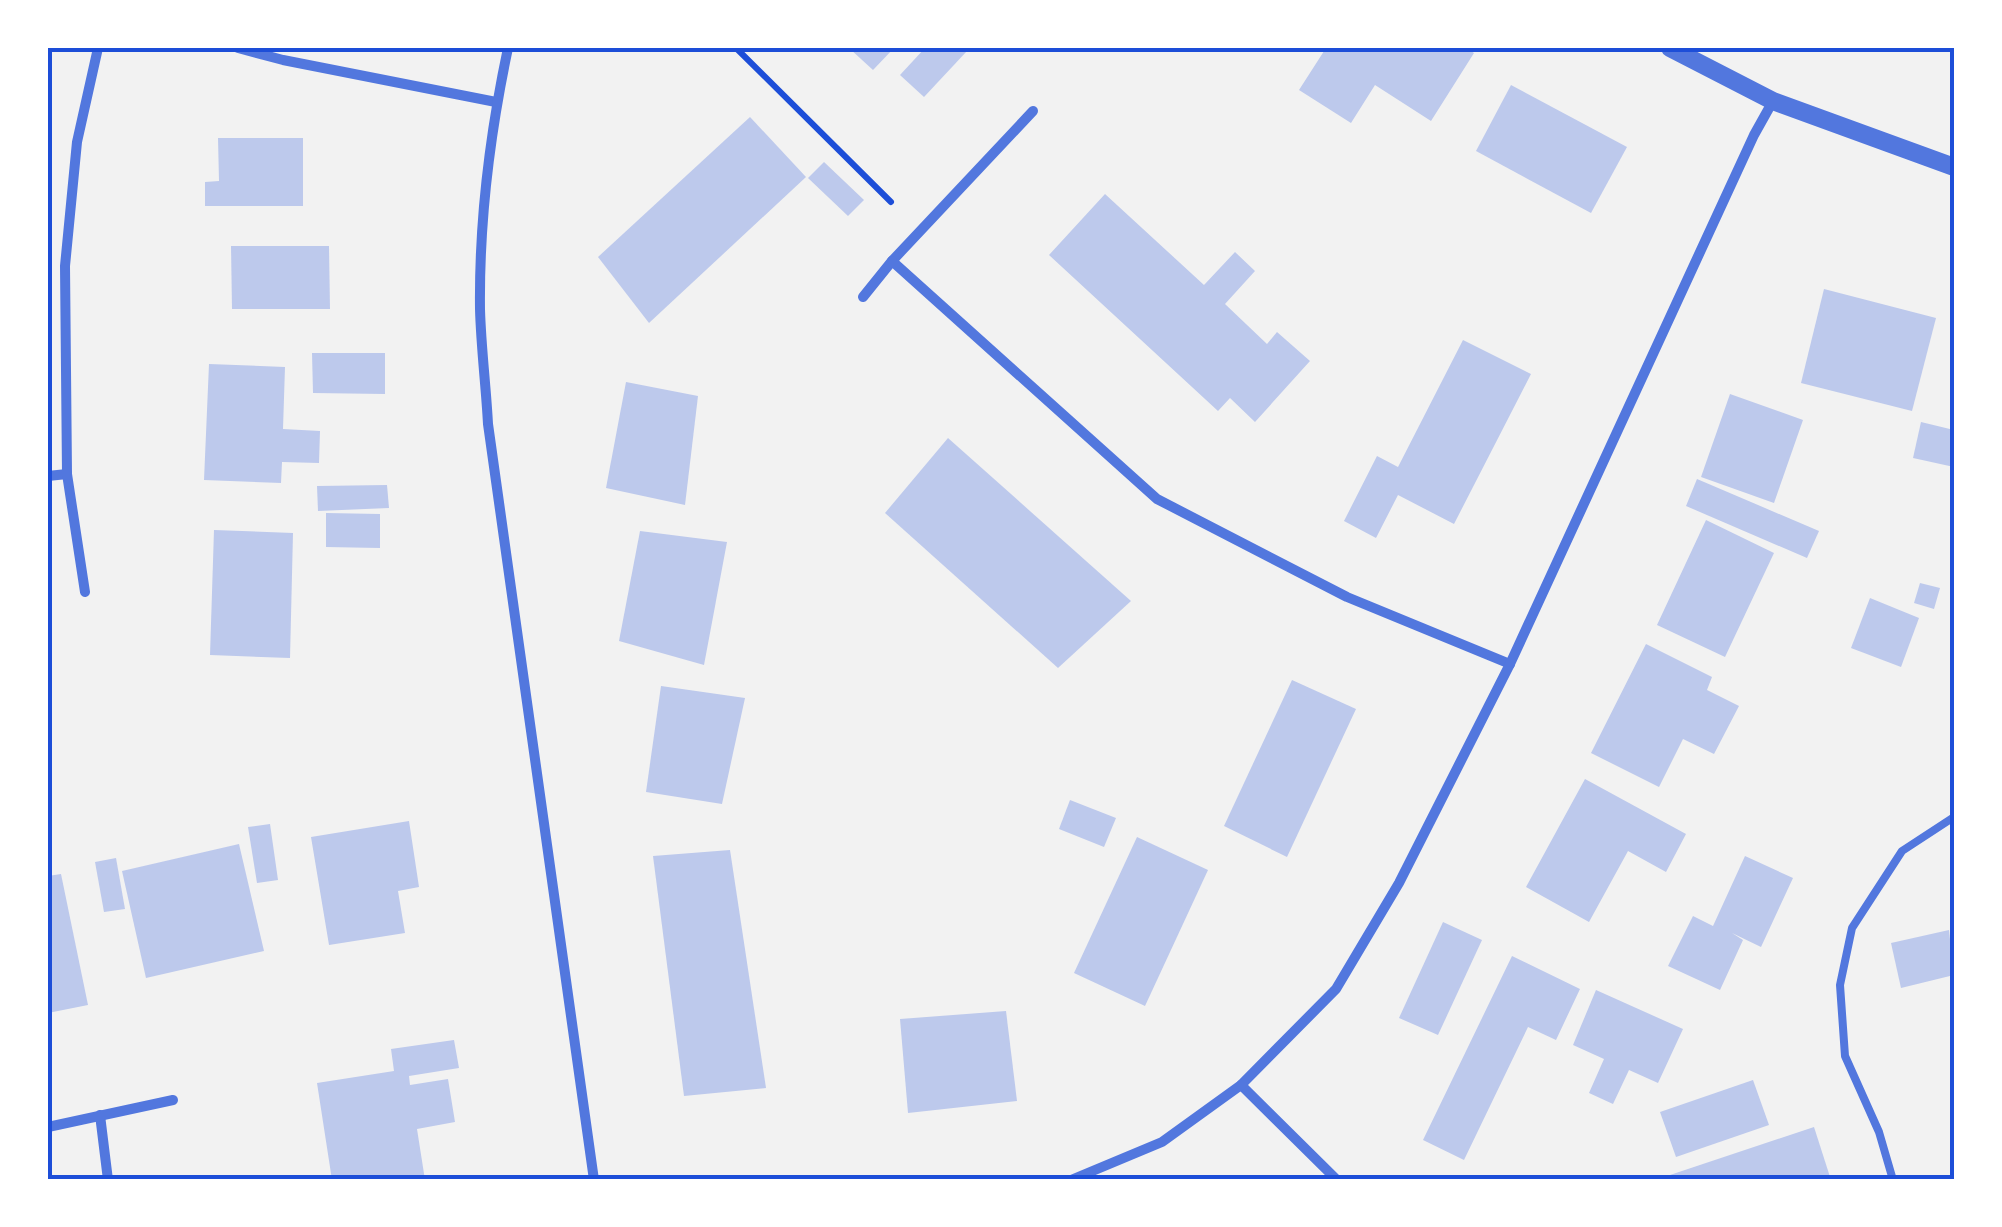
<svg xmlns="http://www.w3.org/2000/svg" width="2002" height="1227" font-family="'IBM Plex Serif',serif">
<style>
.building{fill:#bdc9ec}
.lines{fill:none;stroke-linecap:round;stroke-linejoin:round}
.path{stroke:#1d4ed8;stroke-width:6}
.service{stroke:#5277de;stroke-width:8}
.minor{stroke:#5277de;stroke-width:10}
.tertiary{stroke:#5277de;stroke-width:18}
.neatline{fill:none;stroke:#1d4ed8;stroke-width:4}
</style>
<rect width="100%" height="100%" fill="#f2f2f2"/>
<g class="building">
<path d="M849,48H894L873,70Z"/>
<path d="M925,48H964L967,51L924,97L900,75Z"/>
<path d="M1326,48H1466L1474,53L1431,121L1375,85L1351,123L1299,90Z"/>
<path d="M1511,85L1627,147L1591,213L1476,151Z"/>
<path d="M750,117L806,177L649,323L598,257Z"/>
<path d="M218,138H303V206H205V182L219,181Z"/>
<path d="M824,162L864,200L848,216L808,178Z"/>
<path d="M1105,194L1204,285L1235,252L1255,271L1225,304L1267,344L1277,332L1310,361L1255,422L1230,398L1218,411L1049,255Z"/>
<path d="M231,246H329L330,309H232Z"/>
<path d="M1824,289L1936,318L1912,411L1801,383Z"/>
<path d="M1463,340L1531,374L1454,524L1398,495L1376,538L1344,521L1377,456L1398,467Z"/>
<path d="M312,353H385V394L313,393Z"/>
<path d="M209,364L285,367L283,429L320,431L319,463L282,462L281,483L204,480Z"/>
<path d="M626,382L698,396L685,505L606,488Z"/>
<path d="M1730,394L1803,420L1774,503L1701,477Z"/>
<path d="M1921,422L1954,430V467L1913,458Z"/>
<path d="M948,438L1131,601L1058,668L885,513Z"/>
<path d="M1697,479L1819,531L1807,558L1686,506Z"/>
<path d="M387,485L389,508L318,511L317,486Z"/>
<path d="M326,513L380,514V548L326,547Z"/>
<path d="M1706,520L1774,553L1725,657L1657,625Z"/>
<path d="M214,530L293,533L290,658L210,655Z"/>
<path d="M640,531L727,542L704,665L619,641Z"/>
<path d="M1920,583L1940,588L1934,609L1914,603Z"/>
<path d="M1870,598L1919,618L1901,667L1851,648Z"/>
<path d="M1646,644L1712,677L1707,690L1739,706L1714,754L1683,739L1659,787L1591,753Z"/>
<path d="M1292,680L1356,709L1287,857L1224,826Z"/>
<path d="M661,686L745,698L722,804L646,792Z"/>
<path d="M1585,779L1686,834L1666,872L1628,851L1589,922L1526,887Z"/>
<path d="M1070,800L1116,818L1104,847L1059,829Z"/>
<path d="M409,821L419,887L398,891L405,933L329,945L311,837Z"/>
<path d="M270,824L278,880L257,883L248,827Z"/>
<path d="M1137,837L1208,870L1145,1006L1074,973Z"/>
<path d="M239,844L264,951L146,978L122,871Z"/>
<path d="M730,850L766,1088L684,1096L653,856Z"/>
<path d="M1745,856L1793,878L1761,947L1732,933L1743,940L1720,990L1668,966L1693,916L1713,926Z"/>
<path d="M116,858L125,909L104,912L95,862Z"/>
<path d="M61,874L88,1005L48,1013V876Z"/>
<path d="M1443,922L1482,940L1438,1035L1399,1018Z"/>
<path d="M1949,930L1954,975L1901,988L1891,943Z"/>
<path d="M1512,956L1580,989L1556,1040L1528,1027L1464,1160L1423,1140Z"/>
<path d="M1596,990L1683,1029L1658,1083L1629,1070L1613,1104L1589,1093L1604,1059L1573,1045Z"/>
<path d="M1006,1011L1017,1101L908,1113L900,1019Z"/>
<path d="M454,1040L459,1068L409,1076L410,1085L448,1079L455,1122L417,1129L425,1180H332L317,1083L394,1071L391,1049Z"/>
<path d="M1753,1080L1769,1125L1676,1157L1660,1112Z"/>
<path d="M1814,1127L1831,1180H1658V1179Z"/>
</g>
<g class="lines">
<path class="path" d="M736,48L891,202"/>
<path class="service" d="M1893,1180L1879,1132L1845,1056L1840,985L1852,928L1902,851L1954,817"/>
<g class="minor">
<path d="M238,48L283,60L496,102"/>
<path d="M508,48C490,133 479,221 480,309C481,347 486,386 488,424L594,1180"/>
<path d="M1033,111L892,261L1157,499L1347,597L1510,664"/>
<path d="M863,297L892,261"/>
<path d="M48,476L67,474"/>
<path d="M85,592L67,474L65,266L77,142L98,48"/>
<path d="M1241,1085L1337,1180"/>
<path d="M100,1115L108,1180"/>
<path d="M48,1127L173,1100"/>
<path d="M1071,1180L1162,1142L1241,1085L1336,989L1399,883L1510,664L1754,135L1773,101"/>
</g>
<path class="tertiary" d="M1670,48L1773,101L1954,167"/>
</g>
<rect width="2002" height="1227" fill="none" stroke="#ffffff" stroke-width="100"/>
<rect x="50" y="50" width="1902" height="1127" class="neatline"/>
</svg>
